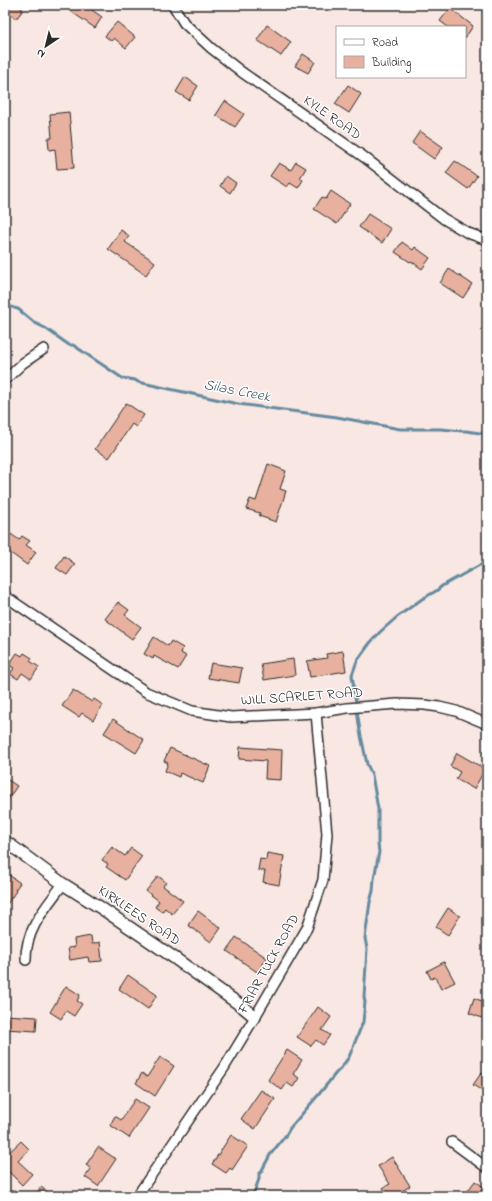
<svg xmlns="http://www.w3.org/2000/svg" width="492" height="1201" font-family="'Indie Flower',sans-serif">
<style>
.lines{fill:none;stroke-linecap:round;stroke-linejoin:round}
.stream{stroke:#658a9f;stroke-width:3}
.building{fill:#e8b09e;stroke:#2b2b2b}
.minor-casing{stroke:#2b2b2b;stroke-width:12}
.tertiary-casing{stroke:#2b2b2b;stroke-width:14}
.minor{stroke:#fff;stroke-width:9}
.tertiary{stroke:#fff;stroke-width:11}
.labels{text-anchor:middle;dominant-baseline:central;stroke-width:3;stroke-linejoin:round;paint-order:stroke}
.street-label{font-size:14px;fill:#2b2b2b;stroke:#fff}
.water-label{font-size:15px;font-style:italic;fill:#485b65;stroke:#fff}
</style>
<rect width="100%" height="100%" fill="#f8e7e2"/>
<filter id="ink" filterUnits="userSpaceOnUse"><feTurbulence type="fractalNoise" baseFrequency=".025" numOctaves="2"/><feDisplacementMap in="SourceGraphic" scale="8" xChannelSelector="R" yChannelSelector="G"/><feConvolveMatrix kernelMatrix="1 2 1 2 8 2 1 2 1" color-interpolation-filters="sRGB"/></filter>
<g filter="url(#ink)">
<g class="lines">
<g class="stream">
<path d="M5,304L14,308L18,309L35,323L45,328L69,345H73L122,378L135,380L138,382L238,404L337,417L400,429H441L462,431H466L487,434"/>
<path d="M253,1196L259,1179V1174L261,1172L270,1155L286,1135L290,1128L320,1093L336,1073L341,1068L349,1057L363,1022L365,1002L364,997L367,949L365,938L370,902L373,891L374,879L379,852L378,844V809L372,775L367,764L360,731L352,675L357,661L370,643L380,632L397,617L422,599L436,591L442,586L487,561"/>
</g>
</g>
<g class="building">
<path d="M5,5H18L23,10L16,19L9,13L5,18Z"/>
<path d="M64,5H90L94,7L92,10L102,17L95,28L63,6Z"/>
<path d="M450,8L473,26L465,38V27H448L440,21Z"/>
<path d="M117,22L135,37L126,48L114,38L111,41L105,36Z"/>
<path d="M267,25L291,42L281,56L257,40Z"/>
<path d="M303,54L315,62L308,73L295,66Z"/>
<path d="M185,77L198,86L189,100L176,92Z"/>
<path d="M348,85L361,94L349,113L335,104Z"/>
<path d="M225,101L244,114L235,127L216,115Z"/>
<path d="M69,112L74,168L57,169L55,149L49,150L48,138H52L50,114Z"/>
<path d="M420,131L443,147L434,159L412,143Z"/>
<path d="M455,161L477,176L468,189L446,173Z"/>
<path d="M296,162L306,168L300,178L303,180L298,188L290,183L287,187L270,176L279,163L291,170Z"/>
<path d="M226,176L236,183L230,193L220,186Z"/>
<path d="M331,191L350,204L337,224L314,209L322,197L326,199Z"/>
<path d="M368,214L391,229L382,243L359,227Z"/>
<path d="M121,230L129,236L125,242L155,262L146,275L108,249Z"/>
<path d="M402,242L413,250L415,247L430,258L422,269L411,261L410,262L395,252Z"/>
<path d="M449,269L472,284L463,298L440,283Z"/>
<path d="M126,403L144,415L136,427L132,424L109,458L95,449Z"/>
<path d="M268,464L286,471L280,489L286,491L276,522L259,516L260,513L246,509L250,499L256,501Z"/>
<path d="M11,534L19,540L22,536L30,541L26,545L36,552L27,565L5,549V542Z"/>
<path d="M64,556L75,564L67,575L56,568Z"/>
<path d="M118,602L129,610L125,615L141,627L132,639L105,619Z"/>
<path d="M154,637L168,646L171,641L183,648L181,653L186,656L178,669L154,656L153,659L144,654Z"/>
<path d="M343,651L346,671L310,677L307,661L327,658L326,654Z"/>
<path d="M17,653L22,656L24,653L32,658L30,661L39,667L31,679L22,673L18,679L10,674L14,668L9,665Z"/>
<path d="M293,659L295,675L264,680L261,664Z"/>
<path d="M211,663L242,668L239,683L208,678Z"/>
<path d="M73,690L92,702L94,699L103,705L93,720L82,713L79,717L62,706Z"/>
<path d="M113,719L144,740L136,753L104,733Z"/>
<path d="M240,747L282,750L281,780L265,779L266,761L239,759Z"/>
<path d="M170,748L210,766L203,783L180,773L179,777L165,771L168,763L164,761Z"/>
<path d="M457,753L485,769L474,789L456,779L460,772L450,766Z"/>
<path d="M5,778L17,786L8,799L5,797Z"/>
<path d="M112,847L125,856L131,848L142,856L125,880L106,867L108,864L102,860Z"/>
<path d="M267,853L284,856L279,885L263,882L265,871L258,870L260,859L266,860Z"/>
<path d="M5,872L20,883L15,890L16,891L5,907Z"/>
<path d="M158,876L166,882L163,886L183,901L172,914L165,908L162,912L155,907L159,901L146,891Z"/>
<path d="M448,908L460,916L448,935L436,927Z"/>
<path d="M198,911L221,928L211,942L188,925Z"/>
<path d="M91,936L92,944L100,942L102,961L89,962L88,957L70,960L68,948L75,947L74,939Z"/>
<path d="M236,937L267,958L257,972L227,951Z"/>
<path d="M444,962L455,982L441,989L435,977L431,979L427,971Z"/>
<path d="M128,975L157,995L148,1009L119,989Z"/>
<path d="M66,986L80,995L77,1001L82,1004L74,1016L66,1011L61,1019L50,1012Z"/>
<path d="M474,998L487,1003V1020L469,1013Z"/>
<path d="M318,1007L331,1017L322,1030L330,1035L323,1045L316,1040L311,1046L297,1037Z"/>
<path d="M5,1015L37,1017L36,1031L5,1029Z"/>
<path d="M287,1050L302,1060L293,1074L299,1078L293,1087L287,1083L282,1090L268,1080Z"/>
<path d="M160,1057L174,1066L155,1096L136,1083L142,1073L147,1077Z"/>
<path d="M482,1072L487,1075V1094L473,1085Z"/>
<path d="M261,1090L275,1099L255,1129L241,1119Z"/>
<path d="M135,1099L149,1108L129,1138L110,1125L115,1116L121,1120Z"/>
<path d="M231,1135L248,1146L232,1170L230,1168L226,1173L212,1164Z"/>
<path d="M21,1141L29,1149L18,1161L32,1174L22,1185L5,1168V1156Z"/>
<path d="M98,1147L116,1159L98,1186L85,1177L91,1169L86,1165Z"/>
<path d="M392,1157L410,1186L394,1196H388L383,1188L390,1184L378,1166Z"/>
<path d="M475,1181L487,1189L486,1196H464Z"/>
<path d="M41,1187L53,1196H34Z"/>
</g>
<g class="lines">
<defs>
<g id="minor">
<path d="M173,5L184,23L211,48L243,73L364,157L444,219L468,233L487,240"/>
<path d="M5,380L23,363L44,349"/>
<path d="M5,596L146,692L192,711L231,717L316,713L347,708L397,704L425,705L439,707L456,711L487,724"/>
<path d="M26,960C25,930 46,907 63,884"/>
<path d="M452,1142L487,1168"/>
<path d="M137,1196L224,1068L255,1017L307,928L323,880L327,834L316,713"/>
</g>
<path id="tertiary" d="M5,841L63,884L101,908L173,957L243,1007L255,1017"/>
</defs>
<use href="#minor" class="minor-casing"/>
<use href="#tertiary" class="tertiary-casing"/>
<use href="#minor" class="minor"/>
<use href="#tertiary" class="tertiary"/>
</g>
</g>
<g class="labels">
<g class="street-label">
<text transform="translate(332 118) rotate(35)">KYLE ROAD</text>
<text transform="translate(302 697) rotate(-4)">WILL SCARLET ROAD</text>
<text transform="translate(139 916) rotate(34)">KIRKLEES ROAD</text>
<text transform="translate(269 964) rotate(-61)">FRIAR TUCK ROAD</text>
</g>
<g class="water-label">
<text transform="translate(237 391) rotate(11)">Silas Creek</text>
</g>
</g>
<rect width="492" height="1201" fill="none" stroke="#fff" stroke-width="20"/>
<rect x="10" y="10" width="472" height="1181" fill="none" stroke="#2b2b2b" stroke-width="1.5" filter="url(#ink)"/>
<rect x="336" y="26" width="130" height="52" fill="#ffffff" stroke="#aaaaaa"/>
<rect x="344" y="39" width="20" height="6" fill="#ffffff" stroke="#aaaaaa"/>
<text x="372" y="46" font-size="12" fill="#2b2b2b">Road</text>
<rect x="344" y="56" width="20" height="12" fill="#e8b09e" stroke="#aaaaaa"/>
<text x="372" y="66" font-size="12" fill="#2b2b2b">Building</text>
<g transform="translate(46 46) rotate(215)" stroke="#ffffff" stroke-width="3" paint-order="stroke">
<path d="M0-3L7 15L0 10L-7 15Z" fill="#2b2b2b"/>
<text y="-6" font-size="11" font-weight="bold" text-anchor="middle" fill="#2b2b2b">N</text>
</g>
</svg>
